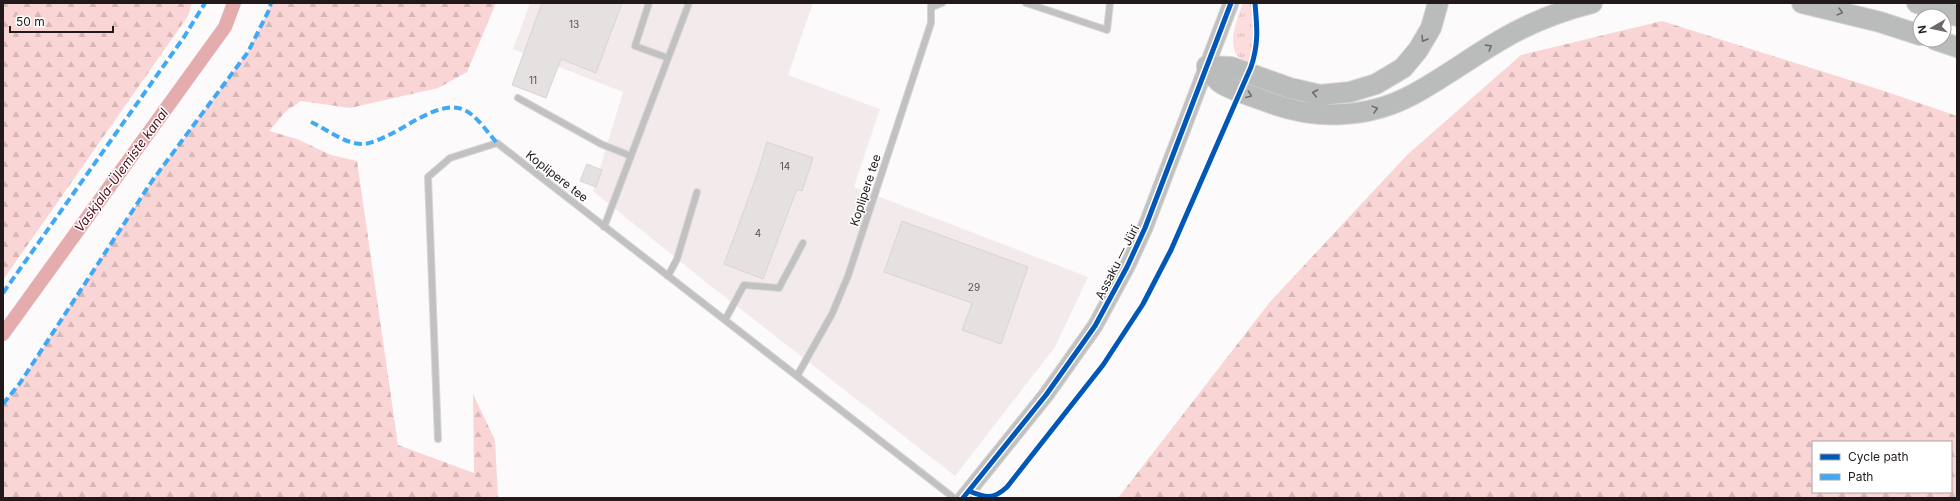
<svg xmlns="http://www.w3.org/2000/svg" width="1960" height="501" font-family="Inter,sans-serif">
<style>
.built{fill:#f3ebeb}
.grass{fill:url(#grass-tufts)}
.forest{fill:url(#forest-firs);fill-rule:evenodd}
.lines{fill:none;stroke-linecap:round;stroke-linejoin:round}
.canal{stroke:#e4acad;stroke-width:14}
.building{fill:#e6e1e1;stroke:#d9d5d5}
.service-casing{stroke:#d9d6d6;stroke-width:8}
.tertiary-casing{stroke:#d9d6d6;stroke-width:17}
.trunk-casing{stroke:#d9d6d6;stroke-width:22}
.service{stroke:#c0c1c0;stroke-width:6}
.tertiary{stroke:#c0c1c0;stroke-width:15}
.trunk{stroke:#babcbb;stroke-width:20}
.quiet{stroke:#3fa9f5;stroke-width:4;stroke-dasharray:8 4;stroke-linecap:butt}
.cycleway-casing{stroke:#fff;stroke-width:8}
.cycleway{stroke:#0057b8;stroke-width:5}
.oneway{stroke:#6e6b6a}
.labels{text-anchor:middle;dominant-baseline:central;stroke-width:3;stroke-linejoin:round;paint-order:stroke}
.number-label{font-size:10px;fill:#564f4f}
.street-label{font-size:12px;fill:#221a1a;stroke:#fff}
.water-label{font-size:13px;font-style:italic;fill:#540e19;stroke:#fff}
</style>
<defs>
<pattern id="grass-tufts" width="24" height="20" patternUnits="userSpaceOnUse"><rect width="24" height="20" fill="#fddcdd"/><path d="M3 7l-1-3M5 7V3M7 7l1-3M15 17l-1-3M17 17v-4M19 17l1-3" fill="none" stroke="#d9bcbd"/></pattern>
<pattern id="forest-firs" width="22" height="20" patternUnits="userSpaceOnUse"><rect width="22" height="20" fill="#fad5d5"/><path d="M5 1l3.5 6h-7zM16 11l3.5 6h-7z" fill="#d6b6b6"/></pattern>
</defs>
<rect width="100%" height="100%" fill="#fcfafa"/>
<path class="built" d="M530,3H813L788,75L880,109L854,187L1088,277L1055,347L955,476L707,283L593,191L623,92L513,49Z"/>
<path class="grass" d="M1243,3H1251C1253,27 1259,40 1249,64C1222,54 1236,22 1243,3Z"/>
<g class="forest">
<path d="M3,3H192L188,16L3,280Z"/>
<path d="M271,3H496L467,72L438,88L350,108L301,101L286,111L269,131L297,139L331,155L357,161L398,445L474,473L473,394L495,440L498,498H3V404L20,383L152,181L248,52L269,10Z"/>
<path d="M1662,21L1884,91L1957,116V498H1118L1270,302L1407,155L1521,55ZM1813,442H1951V492H1813Z"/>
</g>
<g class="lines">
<path class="canal" d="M3,334L225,27L234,3"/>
</g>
<g class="building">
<path d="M542,3H622L596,73L561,59L546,98L512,85Z"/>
<path d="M767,142L813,158L802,191L797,189L763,279L724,264L757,175Z"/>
<path d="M587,164L602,170L596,187L580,181Z"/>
<path d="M902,221L1028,267L1001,344L962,330L972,303L884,272Z"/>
</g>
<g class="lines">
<defs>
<g id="service">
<path d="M649,3L635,46L668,58"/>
<path d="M1026,3L1107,30L1110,3"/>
<path d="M932,7L942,3"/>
<path d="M1944,31L1950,15"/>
<path d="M518,98L601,144L631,156"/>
<path d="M604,227L689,3"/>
<path d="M668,276L677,259L697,192"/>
<path d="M725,320L744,285L779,288L803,243"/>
<path d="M797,376L832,314L848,276L931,23V3"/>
<path d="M438,439L428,177L450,158L497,143L954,498"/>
</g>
<path id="tertiary" d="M963,498L1046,395L1095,326L1127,267L1145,228L1231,3"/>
<g id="trunk">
<path d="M1802,3L1880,22L1920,35"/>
<path d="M1917,3L1957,16"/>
<path d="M1936,40L1957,47"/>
<path d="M1207,66C1211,72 1216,81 1222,84C1236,92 1253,96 1268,102C1314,120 1367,119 1412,95C1442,79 1470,58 1499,41C1527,24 1560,11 1592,3"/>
<path d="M1207,66L1231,67L1290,88L1320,95L1350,92L1376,84L1403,68L1418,50L1431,28L1438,3"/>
</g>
</defs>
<use href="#service" class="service-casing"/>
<use href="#tertiary" class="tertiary-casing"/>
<use href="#trunk" class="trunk-casing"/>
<use href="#service" class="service"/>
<use href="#tertiary" class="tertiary"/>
<use href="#trunk" class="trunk"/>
<g class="quiet">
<path d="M311,122C326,129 345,144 362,144C371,144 382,138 391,134C409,125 441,101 462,109C476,114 487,132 497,143"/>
<path d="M3,293L184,37L205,3"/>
<path d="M3,404L20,383L152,181L248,52L269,10L271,3"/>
</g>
<defs>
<g id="cycleway">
<path d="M969,491C986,498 993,500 1007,487L1103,365L1143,304L1171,250L1251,67C1259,43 1257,27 1255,3"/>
<path d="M963,498L1046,395L1095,326L1127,267L1145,228L1231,3"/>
</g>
</defs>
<use href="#cycleway" class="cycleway-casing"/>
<use href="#cycleway" class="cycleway"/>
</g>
<defs><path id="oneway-chevron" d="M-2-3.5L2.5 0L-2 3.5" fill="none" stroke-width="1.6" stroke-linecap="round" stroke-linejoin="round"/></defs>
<g class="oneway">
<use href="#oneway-chevron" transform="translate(1840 12) rotate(15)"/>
<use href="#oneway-chevron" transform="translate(1424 39) rotate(121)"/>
<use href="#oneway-chevron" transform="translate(1489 47) rotate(-32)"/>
<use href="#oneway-chevron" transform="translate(1315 93) rotate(-169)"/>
<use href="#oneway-chevron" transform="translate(1249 95) rotate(21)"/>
<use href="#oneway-chevron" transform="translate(1375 109) rotate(-15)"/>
</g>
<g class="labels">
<g class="number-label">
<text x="574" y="24">13</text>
<text x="533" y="80">11</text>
<text x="785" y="166">14</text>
<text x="758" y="233">4</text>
<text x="974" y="287">29</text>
</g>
<g class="street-label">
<text transform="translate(557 176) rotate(38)">Koplipere tee</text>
<text transform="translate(865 190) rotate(-72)">Koplipere tee</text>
<text transform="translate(1117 262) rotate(-63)">Assaku — Jüri</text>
</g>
<g class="water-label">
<text transform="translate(121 170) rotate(-54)">Vaskjala-Ülemiste kanal</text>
</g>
</g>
<rect width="1960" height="501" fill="none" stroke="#221a1a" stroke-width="8"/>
<rect x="1812" y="441" width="140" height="52" fill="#ffffff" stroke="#a7a3a3"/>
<rect x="1820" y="454" width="20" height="6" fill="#0057b8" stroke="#a7a3a3"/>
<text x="1848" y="461" font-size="12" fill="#221a1a">Cycle path</text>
<rect x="1820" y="474" width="20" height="6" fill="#3fa9f5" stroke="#a7a3a3"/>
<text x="1848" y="481" font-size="12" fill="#221a1a">Path</text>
<g transform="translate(1932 28) rotate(261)"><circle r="19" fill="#ffffff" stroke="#a7a3a3"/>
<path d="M0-3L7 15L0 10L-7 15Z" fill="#6e6868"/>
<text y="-6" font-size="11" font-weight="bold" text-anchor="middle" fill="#221a1a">N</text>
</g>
<path d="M10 26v6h103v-6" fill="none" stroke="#221a1a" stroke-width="2"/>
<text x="16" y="26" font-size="12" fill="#221a1a" stroke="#ffffff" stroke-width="3" paint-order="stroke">50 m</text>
</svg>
